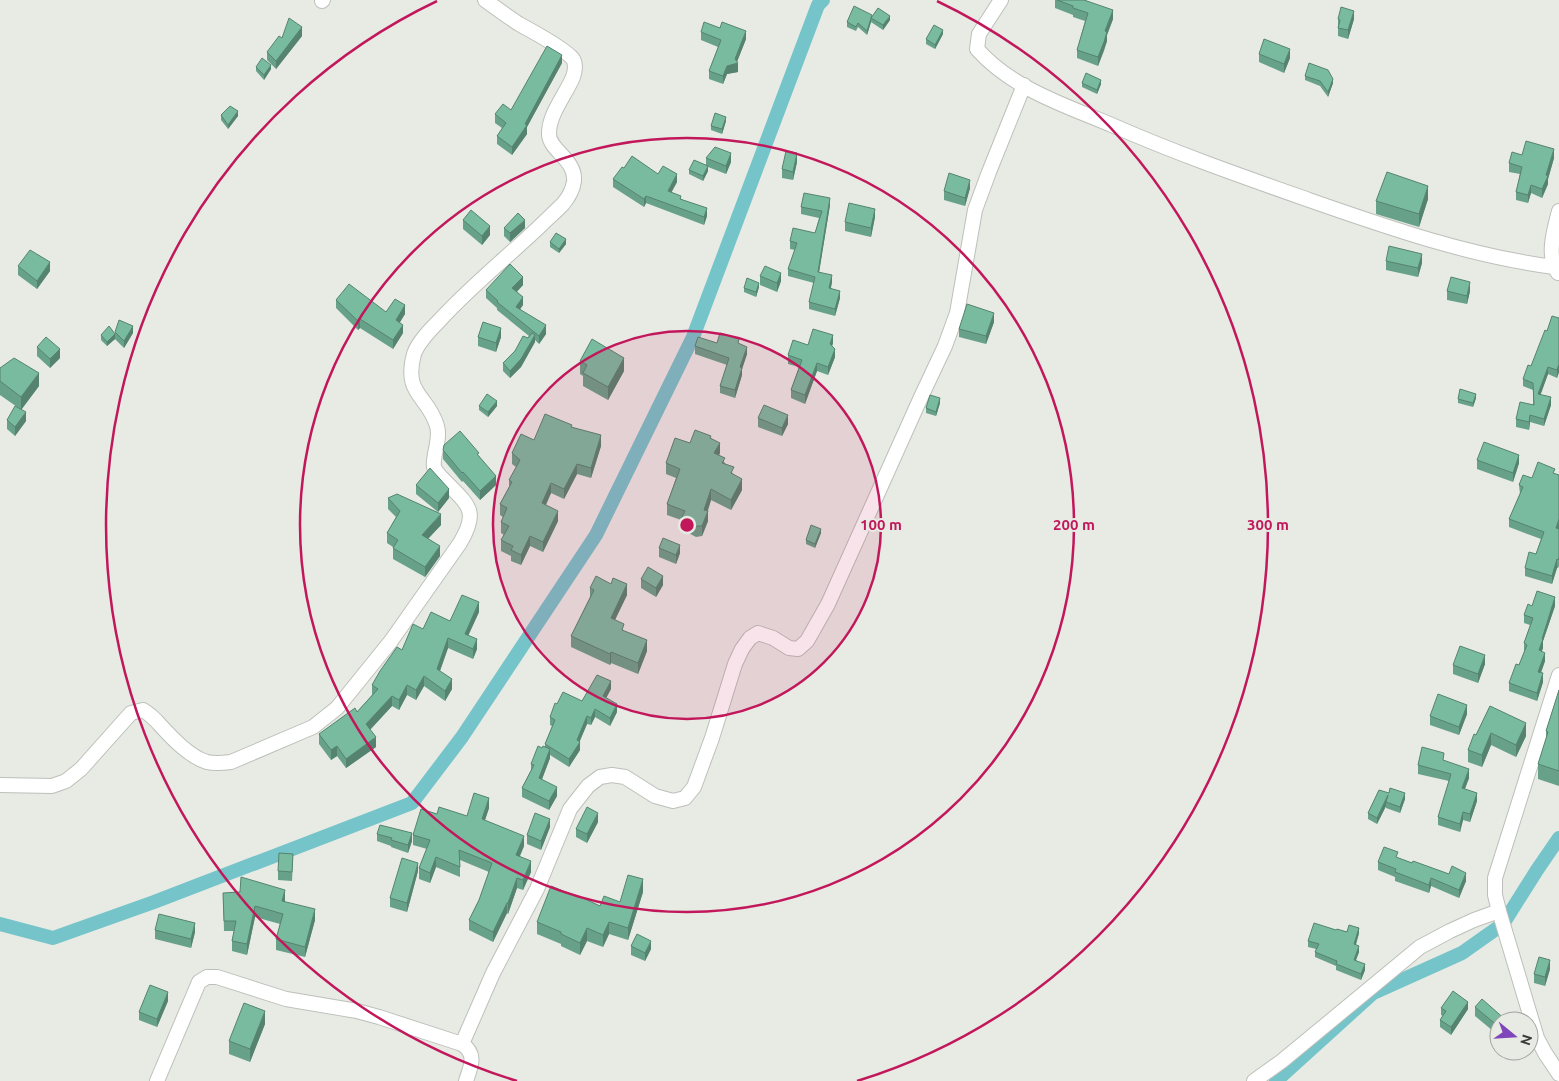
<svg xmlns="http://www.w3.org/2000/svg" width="1559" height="1081" font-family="Ubuntu,sans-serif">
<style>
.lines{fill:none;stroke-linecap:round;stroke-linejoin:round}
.canal{stroke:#75c4c9;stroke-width:14}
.minor-casing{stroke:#bcc0ba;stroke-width:16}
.minor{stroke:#fff;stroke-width:14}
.wall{fill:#68a189}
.shaded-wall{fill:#55836f}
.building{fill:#79bb9f;stroke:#55836f}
.ring{fill:none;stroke:#c2185b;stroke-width:2.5}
.centre{fill:#c2185b;stroke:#e7ebe4;stroke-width:2.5}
.ring-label{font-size:15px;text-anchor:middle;font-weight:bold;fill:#c2185b;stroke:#e7ebe4;stroke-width:4;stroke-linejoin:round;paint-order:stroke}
</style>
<rect width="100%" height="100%" fill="#e7ebe4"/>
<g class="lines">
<g class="canal">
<path d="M0,924L53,938L154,902L412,803L462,737L596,535L693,337L818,5L823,0"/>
<path d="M1276,1081L1373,993L1462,953L1503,924L1537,870L1559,838"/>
</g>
<defs>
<g id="minor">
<path d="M1001,0L979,34L977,49C1012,89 1067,106 1114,126C1178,154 1244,177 1309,200C1389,228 1470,256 1554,267"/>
<path d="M322,1L323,0"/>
<path d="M1558,273C1546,257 1554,230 1559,211"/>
<path d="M1559,675L1495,878V895L1499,911L1537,1038L1545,1053L1559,1074"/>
<path d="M0,785L52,786L66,781L81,769L131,713L143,710C151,715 155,719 161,726C173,739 190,757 207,762C215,764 223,763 231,762L313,727L337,708L391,641L460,543C479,511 469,506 446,482C442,478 436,473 434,467C432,457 441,439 437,426C428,395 403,395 414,354C418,342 430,330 439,321C470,287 505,259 538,228C546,220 555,212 563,204C568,198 573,189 574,181C576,159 548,150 549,133C549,114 566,94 573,77C575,72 576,64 573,59C565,49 532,31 519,24C507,16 496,8 485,0"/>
<path d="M462,1044C477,1054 471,1066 466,1081"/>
<path d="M157,1081L199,982L207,977H217L286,999L357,1011L379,1017L462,1044L493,973L537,889L570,809L588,786L600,777L612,775L625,777L655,796L673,801L685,798L694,787L712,738L735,664L742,649L750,638L758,633L773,638L789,648L798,649L807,641L828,604L921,397L945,346L957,313L975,210L989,172L1024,85"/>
<path d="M1254,1081L1282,1061L1420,947L1450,931L1474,920L1499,911"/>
</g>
</defs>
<use href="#minor" class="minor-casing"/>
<use href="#minor" class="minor"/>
</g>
<g class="wall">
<path d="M1055,0H1084L1113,19L1107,35V41L1104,51L1098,66L1077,58V50L1085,21L1073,17V15L1055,8Z"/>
<path d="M872,16L890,20L883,30L871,22L867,35L858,27L856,31L847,27V22Z"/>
<path d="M1338,19H1354L1348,39L1338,36Z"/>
<path d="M701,32L746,39L737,62L738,72L727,74L723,84L709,79V71L718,47L701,40Z"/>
<path d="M943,34L935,49L926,44V39Z"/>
<path d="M302,36L276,69L267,60V52L282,38Z"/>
<path d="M1259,54L1290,58L1284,73L1259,62Z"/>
<path d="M562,63L527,127V134L512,155L497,144V136L502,128L495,123V114L511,110Z"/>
<path d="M256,67L271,69L264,80L256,71Z"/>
<path d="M1305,76L1333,83L1328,97L1320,86L1305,80Z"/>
<path d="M1082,83L1101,84L1097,94L1082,87Z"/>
<path d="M221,115L238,116L228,129L221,120Z"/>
<path d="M726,121L722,134L711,130V126Z"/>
<path d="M1522,155L1554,158L1548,179V184L1542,198L1531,193L1528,203L1516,200V192L1520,174L1509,172V163Z"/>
<path d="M706,158L731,162L726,174L708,167V171L703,181L689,174V170L706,166Z"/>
<path d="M797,162L793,180L782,178V169Z"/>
<path d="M624,168L658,174L677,182L671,192L707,216L704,225L646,203L644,207L613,187V179Z"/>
<path d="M970,188L965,206L944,200V191Z"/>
<path d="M1428,199L1419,227L1376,214V201Z"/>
<path d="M830,205L819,272L832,282L831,288L840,298L835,316L809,309V302L814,283L788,276V269L795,250L790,249V241L815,233L819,218L801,214V207Z"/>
<path d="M875,217L871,237L845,231V222Z"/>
<path d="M463,220L490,235L482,245L463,229Z"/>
<path d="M504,228H525L510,242L504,236Z"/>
<path d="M550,242L566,244L559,253L550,247Z"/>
<path d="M1386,261L1422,263L1418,277L1386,270Z"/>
<path d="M18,266L50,271L37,289L18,275Z"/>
<path d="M760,276L781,281L777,292L760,285Z"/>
<path d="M523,285L517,292L523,305L520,309L546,334L539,344L535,340V342L521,367L510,378L503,371V363L529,336L497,310V308L486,298V290Z"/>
<path d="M759,287L756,297L744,292V288Z"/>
<path d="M1447,291H1470L1467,304L1447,300Z"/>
<path d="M336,300L386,312L405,314L399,322L403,333L393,349L360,328L358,330L336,308Z"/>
<path d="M1559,318V372L1557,378L1548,374L1540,395L1551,405L1544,426L1530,422L1529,430L1516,427V419L1533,405V390L1523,386V379L1531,366L1547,331Z"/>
<path d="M994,322L986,344L959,337V329Z"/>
<path d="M115,332L133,333L124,348L115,339L107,346L101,340V335L115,334Z"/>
<path d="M478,337H501L496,352L478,346Z"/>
<path d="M717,343L739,344L747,354L742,369V375L735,398L720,393V386L727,365L695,354V346Z"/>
<path d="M833,343L832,346L835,357L828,375L817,371L805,404L791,398V390L799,367L788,364V355L808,345Z"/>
<path d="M37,347L60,358L50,368L37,356Z"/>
<path d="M580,361L624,371L608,400L583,386V376L580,374Z"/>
<path d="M0,368L39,386L21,410L26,421L15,436L7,429V420L20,409L0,395Z"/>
<path d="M1476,398L1473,407L1458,403V399Z"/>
<path d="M940,403L936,416L926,413V408Z"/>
<path d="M479,406H497L488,417L479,410Z"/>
<path d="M758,418L788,424L782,436L758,427Z"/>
<path d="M572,427L601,446L591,478L577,474L564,499L551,493L546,505L558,521L543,552L530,546L521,565L511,561V556L501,551V540L504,535L501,533V522L503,517L500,515V504L509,487V480L516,467L512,464V453L534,440Z"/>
<path d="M711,438L720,453L719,455L734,475L742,490L731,510L711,500L708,511V521L702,536L696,537L681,529V520L667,515V504L676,478L666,474V463L690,443Z"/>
<path d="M443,450L479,456L496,485L480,500L463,481L462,482L443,459Z"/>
<path d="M1477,460L1519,463L1513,482L1477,469Z"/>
<path d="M1555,474L1559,475V566L1558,568H1557L1552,584L1525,576V568L1536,554L1541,539L1509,527V519L1520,494L1519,485L1532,478Z"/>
<path d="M416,485L449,498L438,512L416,494Z"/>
<path d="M388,498L441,525L428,539L440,556L425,577L393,559V547L387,543V533L396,517L388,509Z"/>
<path d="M821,533L815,548L806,544V540Z"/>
<path d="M659,548L680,553L676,564L659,557Z"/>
<path d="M641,579L663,585L656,597L641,588Z"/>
<path d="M590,588L627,595L615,620L624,631L647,651L638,674L611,663L610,665L571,647V636L590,597Z"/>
<path d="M1532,606H1555L1543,641V648L1542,651L1545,661L1541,673L1543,682L1537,701L1509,691V683L1519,665L1524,652V643L1530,625L1524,623V615Z"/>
<path d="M479,612L468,635L477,649L473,659L448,648L440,671L452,689L445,701L424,686L416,700L407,695L399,710L392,706L370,730L376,747L346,768L337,756L331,760L319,744V734L357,712L372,695V685L402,650L450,621Z"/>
<path d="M1485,664L1478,683L1453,674V665Z"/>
<path d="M611,689L606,698L617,712L610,726L595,717L591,725L587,724L579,742L580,750L569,767L550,755V758L542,779L557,796L549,810L522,797V788L531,770V764L542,748L545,747V744L552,726L550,725V717L557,704L582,701Z"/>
<path d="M1559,690V786L1538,779V764L1546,740V731Z"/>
<path d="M1490,706L1526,736L1516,757L1491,745L1482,767L1468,762V750L1476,735Z"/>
<path d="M1467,714L1459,735L1430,725V716Z"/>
<path d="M1444,760L1469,778L1465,789L1477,801L1470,822L1463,820L1460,832L1438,825V817L1449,781L1418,774V765Z"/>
<path d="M1379,790L1405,799L1400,813L1386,808V806L1377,824L1368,819V813Z"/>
<path d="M489,808L485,820L524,846L520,856L531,872L523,890L517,888L508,914L507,913L493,942L469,930V920L479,900L489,872L460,860V877L436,867L430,883L419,879V868L427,849L413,845V835L437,814L467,816Z"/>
<path d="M598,822L587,843L576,837V829Z"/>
<path d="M550,827L541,850L527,844V835Z"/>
<path d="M377,834L412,841L408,853L391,847V846L377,841Z"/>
<path d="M1398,858L1466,881L1459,898L1431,886L1429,893L1395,881V877L1378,870V862Z"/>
<path d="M293,862L292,881L278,880V871Z"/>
<path d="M418,871L407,912L390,907V898Z"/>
<path d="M643,892L628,940L609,934L603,947L587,941L580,955L561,946V944L537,934V922L620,902Z"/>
<path d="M223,893L285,902L315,920L305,957L276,950V939L280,924L255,917L247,955L232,951V941L234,931H224Z"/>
<path d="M155,930L195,932L191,948L155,939Z"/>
<path d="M1336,930L1359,933L1356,945L1359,952L1356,960L1365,970L1361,980L1336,970V966L1315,957V952L1316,949L1308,947V941Z"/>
<path d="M631,946L651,949L645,961L631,955Z"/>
<path d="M1550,969L1545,986L1534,983V974Z"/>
<path d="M168,1001L157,1027L139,1020V1012Z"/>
<path d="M1475,1007L1499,1021V1036L1475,1016Z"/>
<path d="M1441,1008L1468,1009L1451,1035L1440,1027V1020L1443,1016L1441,1015Z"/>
<path d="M265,1024L250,1062L229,1054V1041Z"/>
</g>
<g class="shaded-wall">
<path d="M1113,10V19L1107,35V41L1098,66V57L1105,31Z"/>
<path d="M1354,11V19L1348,39V30Z"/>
<path d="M890,16V20L883,30V25Z"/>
<path d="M871,18V22L867,35V31Z"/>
<path d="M302,27V36L276,69V61Z"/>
<path d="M943,30V34L935,49V45Z"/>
<path d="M746,31V39L736,64L738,63V72L727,74L723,84V76L727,66L735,59Z"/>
<path d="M1290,49V58L1284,73V64Z"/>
<path d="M562,55V63L527,127V134L512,155V147Z"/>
<path d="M271,65V69L264,80V75Z"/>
<path d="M1333,79V83L1328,97V92Z"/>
<path d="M1101,80V84L1097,94V90Z"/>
<path d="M238,111V116L228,129V125Z"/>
<path d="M726,117V121L722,134V129Z"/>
<path d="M1554,149V158L1548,179V184L1542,198V189Z"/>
<path d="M731,153V162L726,174V166Z"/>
<path d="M797,153V162L793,180V172Z"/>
<path d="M708,166V171L703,181V176Z"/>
<path d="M677,174V182L668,199V191Z"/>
<path d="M970,180V188L965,206V198Z"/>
<path d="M1531,185V193L1528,203V195Z"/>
<path d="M1428,186V199L1419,227V214Z"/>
<path d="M646,196V203L644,207V199Z"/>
<path d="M830,198V205L818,279V272Z"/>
<path d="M707,208V216L704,225V217Z"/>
<path d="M875,209V217L871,237V228Z"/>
<path d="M525,220V228L510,242V233Z"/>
<path d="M490,226V235L482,245V236Z"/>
<path d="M566,239V244L559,253V249Z"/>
<path d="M1422,254V263L1418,277V268Z"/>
<path d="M50,262V271L37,289V281Z"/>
<path d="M781,273V281L777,292V283Z"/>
<path d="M832,275V282L829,295V288Z"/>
<path d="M523,277V285L512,296V288Z"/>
<path d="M1470,282V291L1467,304V296Z"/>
<path d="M759,283V287L756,297V292Z"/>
<path d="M840,291V298L835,316V309Z"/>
<path d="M523,297V305L516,315V307Z"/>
<path d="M405,305V314L396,329V320Z"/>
<path d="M994,313V322L986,344V336Z"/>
<path d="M360,319V328L358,330V321Z"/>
<path d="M403,325V333L393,349V340Z"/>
<path d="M546,325V334L539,344V336Z"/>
<path d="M133,326V333L124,348V341Z"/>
<path d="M501,328V337L496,352V343Z"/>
<path d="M115,334V339L107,346V342Z"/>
<path d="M535,335V342L521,367L510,378V371Z"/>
<path d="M833,335V343L830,353V344Z"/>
<path d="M747,347V354L742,369V375L735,398V390L740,367Z"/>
<path d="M60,349V358L50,368V359Z"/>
<path d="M835,349V357L828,375V367Z"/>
<path d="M624,358V371L608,400V387Z"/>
<path d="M817,363V371L805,404V395Z"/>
<path d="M1559,364V372L1557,378V370Z"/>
<path d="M1548,367V374L1538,402V394Z"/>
<path d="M39,373V386L21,410V397Z"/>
<path d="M1476,394V398L1473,407V403Z"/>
<path d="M1551,397V405L1544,426V419Z"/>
<path d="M940,398V403L936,416V412Z"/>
<path d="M497,401V406L488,417V412Z"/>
<path d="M26,412V421L15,436V427Z"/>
<path d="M788,415V424L782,436V428Z"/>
<path d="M1530,415V422L1529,430V422Z"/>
<path d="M601,435V446L591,478V468Z"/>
<path d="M720,443V453L714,464V453Z"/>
<path d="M1519,455V463L1513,482V473Z"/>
<path d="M577,464V474L564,499V489Z"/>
<path d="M496,476V485L480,500V491Z"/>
<path d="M742,479V490L731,510V500Z"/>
<path d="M551,483V493L542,513V503Z"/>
<path d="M449,489V498L438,512V503Z"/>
<path d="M711,489V500L704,520V510Z"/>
<path d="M558,511V521L543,552V542Z"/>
<path d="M708,511V521L702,536V526Z"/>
<path d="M441,514V525L422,545V535Z"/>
<path d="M1559,519V527L1556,537V528Z"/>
<path d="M821,529V533L815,548V544Z"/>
<path d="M530,536V546L521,565V555Z"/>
<path d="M680,545V553L676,564V555Z"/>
<path d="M440,546V556L425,577V567Z"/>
<path d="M1557,559V568L1552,584V576Z"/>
<path d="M663,576V585L656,597V588Z"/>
<path d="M627,584V595L611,628V618Z"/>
<path d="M1555,597V606L1543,641V648L1539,658V650L1542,639Z"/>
<path d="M479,602V612L465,643V634Z"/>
<path d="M448,638V648L437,679V669Z"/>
<path d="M477,639V649L473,659V649Z"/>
<path d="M647,640V651L638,674V663Z"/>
<path d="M611,652V663L610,665V654Z"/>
<path d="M1545,653V661L1538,680V672Z"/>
<path d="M1485,655V664L1478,683V674Z"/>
<path d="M1543,673V682L1537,701V693Z"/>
<path d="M424,676V686L416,700V690Z"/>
<path d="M452,679V689L445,701V691Z"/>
<path d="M611,681V689L603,704V696Z"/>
<path d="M407,685V695L399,710V700Z"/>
<path d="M392,696V706L366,734V724Z"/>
<path d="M617,704V712L610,726V718Z"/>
<path d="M1467,705V714L1459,735V727Z"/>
<path d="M595,709V717L591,725V718Z"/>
<path d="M587,716V724L577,748V740Z"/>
<path d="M1526,723V736L1516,757V745Z"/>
<path d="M1491,733V745L1482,767V755Z"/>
<path d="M376,737V747L346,768V759Z"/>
<path d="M580,742V750L569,767V759Z"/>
<path d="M337,746V756L331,760V750Z"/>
<path d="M550,749V758L539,787V778Z"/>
<path d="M1469,769V778L1462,796V788Z"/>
<path d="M557,787V796L549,810V801Z"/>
<path d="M1405,793V799L1400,813V807Z"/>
<path d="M1477,793V801L1470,822V814Z"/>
<path d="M1388,795L1386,802V806L1377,824V818Z"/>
<path d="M489,798V808L482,829V819Z"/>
<path d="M1463,812V820L1460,832V824Z"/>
<path d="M598,813V822L587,843V834Z"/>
<path d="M550,819V827L541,850V841Z"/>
<path d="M412,833V841L408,853V845Z"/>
<path d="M524,836V846L516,865V855Z"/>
<path d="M436,857V867L430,883V873Z"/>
<path d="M531,861V872L523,890V880Z"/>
<path d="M418,863V871L407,912V903Z"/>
<path d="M1466,873V881L1459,898V890Z"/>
<path d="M517,878V888L508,914V903Z"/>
<path d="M1431,878V886L1429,893V885Z"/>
<path d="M643,879V892L628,940V928Z"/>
<path d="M285,890V901L282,912V901Z"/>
<path d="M507,903V913L493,942V932Z"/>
<path d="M255,906V917L247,955V944Z"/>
<path d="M315,909V920L305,957V947Z"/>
<path d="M609,922V934L603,947V935Z"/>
<path d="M195,923V932L191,948V939Z"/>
<path d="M587,928V941L580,955V943Z"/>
<path d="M1359,928V933L1354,950V944Z"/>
<path d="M651,941V949L645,961V953Z"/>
<path d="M1359,946V952L1354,965V960Z"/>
<path d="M1550,960V969L1545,986V977Z"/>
<path d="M1365,964V970L1361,980V974Z"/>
<path d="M168,992V1001L157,1027V1019Z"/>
<path d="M1468,1002V1009L1451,1035V1027Z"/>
<path d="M265,1011V1024L250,1062V1049Z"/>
</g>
<g class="building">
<path d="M1057,0H1084L1113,10L1105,31L1107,32L1104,42L1098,57L1077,50L1088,13L1073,8V6Z"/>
<path d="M854,6L872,15L867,31L858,23L856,27L847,22Z"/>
<path d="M1341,7L1354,11L1348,30L1338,28L1340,20L1338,19Z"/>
<path d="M878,8L890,16L883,25L871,18Z"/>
<path d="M289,18L302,27L276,61L267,52L279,36L282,38Z"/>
<path d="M704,22L720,28L722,22L746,31L735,59L738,63L727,66L723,76L709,71L721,40L701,32Z"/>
<path d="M934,25L943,30L935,45L926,39Z"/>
<path d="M1264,39L1290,49L1284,64L1259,54Z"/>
<path d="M547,46L562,55L525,124L527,125L512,147L497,136L506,123L495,114L503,104L511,110Z"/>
<path d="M262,58L271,65L264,75L256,67Z"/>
<path d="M1309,63L1328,70L1333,79L1328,92L1320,81L1305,76Z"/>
<path d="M1086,73L1101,80L1097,90L1082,83Z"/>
<path d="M230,106L238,111L228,125L221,115Z"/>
<path d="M715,113L726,117L722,129L711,126Z"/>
<path d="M1526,141L1554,149L1546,175L1548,176L1542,189L1531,185L1528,195L1516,192L1522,167L1509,163L1512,152L1522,155Z"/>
<path d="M715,147L731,153L726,166L706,158Z"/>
<path d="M786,151L797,153L793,172L782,169Z"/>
<path d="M632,156L658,174L663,166L677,174L668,191L681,196L680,199L707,208L704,217L646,196L644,199L613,179L622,167L624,168Z"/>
<path d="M694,160L708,166L703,176L689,170Z"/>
<path d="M1387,172L1428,186L1419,214L1376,201Z"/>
<path d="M949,173L970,180L965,198L944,191Z"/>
<path d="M804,193L830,198L818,272L832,275L829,288L840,291L835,309L809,302L815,277L788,269L797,243L790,241L793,228L815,233L822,211L801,207Z"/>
<path d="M849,203L875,209L871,228L845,222Z"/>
<path d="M471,210L490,226L482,236L463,220Z"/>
<path d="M518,213L525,220L510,233L504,228Z"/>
<path d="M556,233L566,239L559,249L550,242Z"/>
<path d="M1389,246L1422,254L1418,268L1386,261Z"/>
<path d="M30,250L50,262L37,281L18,266Z"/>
<path d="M510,264L523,277L512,288L523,297L516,307L546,325L539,336L497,302L498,301L486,290Z"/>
<path d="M765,266L781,273L777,283L760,276Z"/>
<path d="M1451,277L1470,282L1467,296L1447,291Z"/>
<path d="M747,278L759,283L756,292L744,288Z"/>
<path d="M349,284L386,312L395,299L405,305L396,320L403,325L393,340L360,319L358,321L336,300Z"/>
<path d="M967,304L994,313L986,336L959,329Z"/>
<path d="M1552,316L1559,318V364L1557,370L1548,367L1538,394L1551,397L1544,419L1530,415L1529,422L1516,419L1520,402L1534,405L1533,383L1523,379L1528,365L1531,366L1545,330L1547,331Z"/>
<path d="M119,320L133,326L124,341L115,332Z"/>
<path d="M483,322L501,328L496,343L478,337Z"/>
<path d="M109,326L115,334L107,342L101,335Z"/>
<path d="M813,329L833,335L830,344L835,349L828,367L817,363L805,395L791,390L802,360L788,355L793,340L808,345Z"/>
<path d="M532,333L535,335L521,359L510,371L503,363L515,351L523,336L528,338Z"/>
<path d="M720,333L739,339L738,343L747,347L740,367L742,368L735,390L720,386L729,358L695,346L698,337L717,343Z"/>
<path d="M46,337L60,349L50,359L37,347Z"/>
<path d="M592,339L624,358L608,387L583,373L587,365L580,361Z"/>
<path d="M14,358L39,373L21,397L0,381V368Z"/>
<path d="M1460,389L1476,394L1473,403L1458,399Z"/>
<path d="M487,394L497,401L488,412L479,406Z"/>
<path d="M930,395L940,398L936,412L926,408Z"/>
<path d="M764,405L788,415L782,428L758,418Z"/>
<path d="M15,406L26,412L15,427L7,420Z"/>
<path d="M545,414L572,425L571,427L601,435L591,468L577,464L564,489L551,483L542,503L558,511L543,542L530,536L521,555L511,550L513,546L501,540L509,526L501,522L507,508L500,504L512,482L509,480L520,460L512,453L521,434L534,440Z"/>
<path d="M695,430L711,436L710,438L720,443L714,453L725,458L722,463L734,467L731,473L742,479L731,500L711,489L704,510L708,511L702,526H696L681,519L685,511L667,504L680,469L666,463L675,438L690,443Z"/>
<path d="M460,431L479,453L477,454L496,476L480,491L463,472L462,473L443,450L444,445Z"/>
<path d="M1484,442L1519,455L1513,473L1477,460Z"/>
<path d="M1538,462L1555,469L1553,473L1559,475V519L1556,528L1559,529V557L1558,560L1557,559L1552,576L1525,568L1529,552L1536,554L1544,532L1509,519L1523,487L1519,485L1523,475L1532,478Z"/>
<path d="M430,468L449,489L438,503L416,485Z"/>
<path d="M397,494L441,514L422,535L440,546L425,567L393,548L398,540L387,533L400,511L388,498Z"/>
<path d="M811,525L821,529L815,544L806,540Z"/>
<path d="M663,538L680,545L676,555L659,548Z"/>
<path d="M648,567L663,576L656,588L641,579Z"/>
<path d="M596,576L611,584L613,578L627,584L611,618L624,624L622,630L647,640L638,663L611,652L610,654L571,636L594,590L590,588Z"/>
<path d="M1537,591L1555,597L1542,639H1543L1539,650L1545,653L1538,672L1543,673L1537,693L1509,683L1516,664L1519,665L1527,645L1524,643L1533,618L1524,615L1528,604L1532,606Z"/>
<path d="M462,595L479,602L465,634L477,639L473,649L448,638L437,669L452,679L445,691L424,676L416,690L407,685L399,700L392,696L366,724L376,737L346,759L337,746L331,750L319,734L355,708L357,712L378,689L372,685L380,671L397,647L402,650L413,624L423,629L431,612L450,621Z"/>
<path d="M1460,646L1485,655L1478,674L1453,665Z"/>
<path d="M597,675L611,681L603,696L617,704L610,718L595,709L591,718L587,716L577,740L580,742L569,759L545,744L555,720L550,717L555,703L557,704L563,692L582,701Z"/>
<path d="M1559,690V771L1538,764L1548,732L1546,731Z"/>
<path d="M1438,694L1467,705L1459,727L1430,716Z"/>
<path d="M1490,706L1526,723L1516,745L1491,733L1482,755L1468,750L1474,734L1476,735Z"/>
<path d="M538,746L542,748L543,746L550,749L539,778L557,787L549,801L522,788L534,765L531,764Z"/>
<path d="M1422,747L1444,753L1443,760L1469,769L1462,788L1477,793L1470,814L1463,812L1460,824L1438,817L1451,774L1418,765Z"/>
<path d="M1390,788L1405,793L1400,807L1386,802L1388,795L1377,818L1368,813L1379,790L1389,793Z"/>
<path d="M474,793L489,798L482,819L524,836L516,855L531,861L523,880L517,878L508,903H507L493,932L469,920L479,900L492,863L459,850L460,867L436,857L430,873L419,868L430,840L413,835L421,809L437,814L439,807L467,816Z"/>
<path d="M587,807L598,813L587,834L576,829Z"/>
<path d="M535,813L550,819L541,841L527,835Z"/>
<path d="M380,825L412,833L408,845L391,840L392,838L377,834Z"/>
<path d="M1384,847L1398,852L1396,857L1412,863L1413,861L1449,874L1452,866L1466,873L1459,890L1431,878L1429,885L1395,872L1396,869L1378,862Z"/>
<path d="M279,853L293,854L292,872L278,871Z"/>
<path d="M402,858L418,863L407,903L390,898Z"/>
<path d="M628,875L643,879L628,928L609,922L603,935L587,928L580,943L561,934V932L537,922L551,886L578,897L579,896L600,906L604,896L620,902Z"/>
<path d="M241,877L285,890L282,901L315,909L305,947L276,939L283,914L255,906L247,944L232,941L236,921H224L223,893L240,892Z"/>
<path d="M159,914L195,923L191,939L155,930Z"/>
<path d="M1314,923L1336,930L1337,929L1347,932L1349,925L1359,928L1354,944L1359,946L1354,960L1365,964L1361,974L1336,964L1337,961L1315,952L1319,944L1308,941Z"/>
<path d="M637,934L651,941L645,953L631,946Z"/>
<path d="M1539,957L1550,960L1545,977L1534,974Z"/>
<path d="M150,985L168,992L157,1019L139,1012Z"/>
<path d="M1453,991L1468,1002L1451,1027L1440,1020L1446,1011L1441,1008Z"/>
<path d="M1482,999L1507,1021H1499V1027L1475,1007Z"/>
<path d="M244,1003L265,1011L250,1049L229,1041Z"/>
</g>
<circle cx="687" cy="525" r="194" fill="#c2185b" fill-opacity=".12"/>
<g class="ring">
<circle cx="687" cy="525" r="194"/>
<circle cx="687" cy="525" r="387"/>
<path d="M517 1081A581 581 0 0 1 437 1M937 1A581 581 0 0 1 857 1081"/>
</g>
<circle cx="687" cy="525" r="8" class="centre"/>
<g class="ring-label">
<text x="881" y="530">100 m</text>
<text x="1074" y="530">200 m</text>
<text x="1268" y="530">300 m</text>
</g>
<g transform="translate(1514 1036) rotate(108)"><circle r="24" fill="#e7ebe4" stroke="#a2a5a0"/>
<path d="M0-4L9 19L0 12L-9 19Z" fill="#7f45bb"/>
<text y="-8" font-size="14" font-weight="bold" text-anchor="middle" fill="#3a3c39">N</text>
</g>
</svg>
